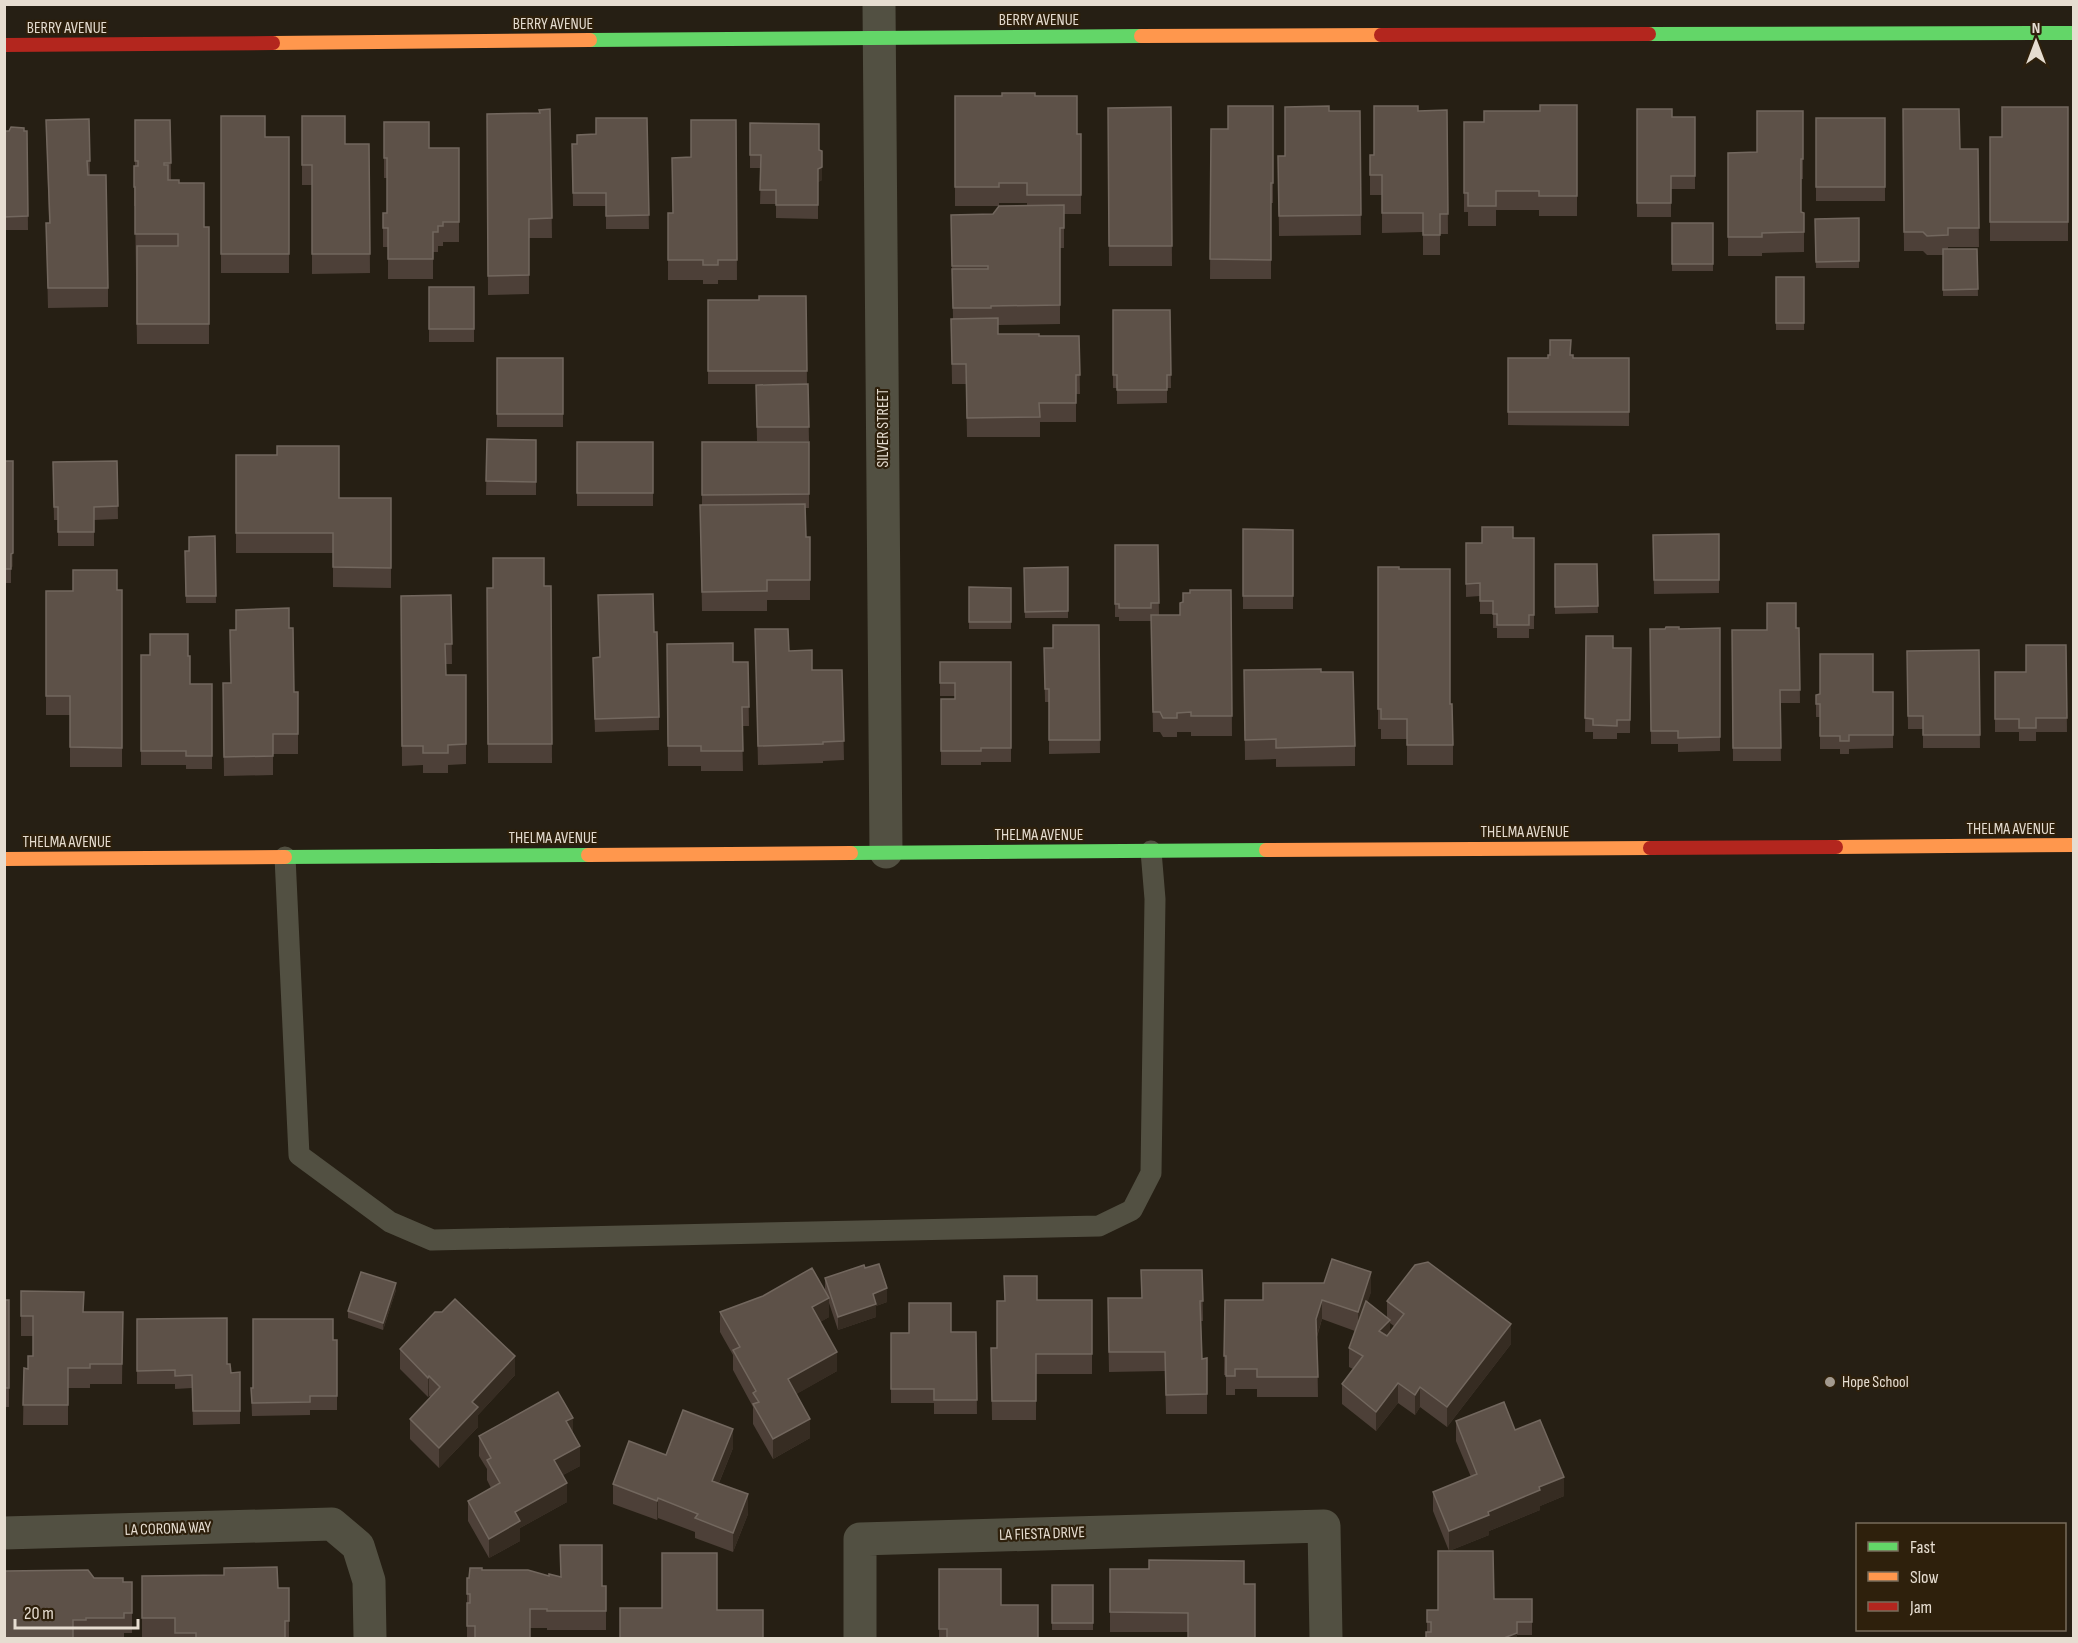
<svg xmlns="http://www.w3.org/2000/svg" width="2078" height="1643" font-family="'Sofia Sans Condensed',sans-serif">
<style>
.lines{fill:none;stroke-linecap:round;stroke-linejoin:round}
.lane{stroke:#525042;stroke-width:21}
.street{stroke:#525042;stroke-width:33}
.fast{stroke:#63d668;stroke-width:14}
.slow{stroke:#ff974d;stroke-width:14}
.jam{stroke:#b3261e;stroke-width:14}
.wall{fill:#4d4038;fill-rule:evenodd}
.shaded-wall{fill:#362c22}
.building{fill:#5d5148;stroke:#72675e;stroke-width:1.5}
.poi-dot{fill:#a39a8f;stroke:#2e200c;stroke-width:2}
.labels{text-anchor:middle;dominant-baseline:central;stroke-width:4.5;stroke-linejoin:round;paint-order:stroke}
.street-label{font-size:16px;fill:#e6ddd1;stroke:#2e200c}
.poi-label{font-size:16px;fill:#e6ddd1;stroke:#2e200c;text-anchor:start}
</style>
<rect width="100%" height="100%" fill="#261f14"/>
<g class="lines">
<path class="lane" d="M285,857L299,1155L390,1222L432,1240L1099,1226L1132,1210L1151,1173L1155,899L1151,851"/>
<g class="street">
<path d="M879,4L886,852"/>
<path d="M4,1533L332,1524L358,1546L369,1581L370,1638"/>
<path d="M860,1638V1539L1324,1526L1326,1638"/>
</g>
<g class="fast">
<path d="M1649,34L2074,33"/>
<path d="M590,40L1141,36"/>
<path d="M851,853L1266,850"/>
<path d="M285,857L588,855"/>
</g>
<g class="slow">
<path d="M1141,36L1381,35"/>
<path d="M273,43L590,40"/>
<path d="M1836,847L2074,845"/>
<path d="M1266,850L1650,848"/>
<path d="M588,855L851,853"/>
<path d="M4,859L285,857"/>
</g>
<g class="jam">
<path d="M1381,35L1649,34"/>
<path d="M4,45L273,43"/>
<path d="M1650,848L1836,847"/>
</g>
</g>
<g class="wall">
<path d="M955,96H1035L1077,134H1081V214H1064V248H1060V324L998,325V334L1039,336H1079L1080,394H1076V422H1040V437H967L966,384H952L951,319H953L951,215L993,214L999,206H955ZM999,203H1027V206H999Z"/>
<path d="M1577,105V216H1539V210H1496V226H1468V212H1464V122H1484Z"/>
<path d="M1273,106V203H1271V279H1210L1211,129H1228Z"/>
<path d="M1171,107L1172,266H1109L1108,108Z"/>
<path d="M2068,107V241H1990V137H2002Z"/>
<path d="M550,109L552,238H529V294L488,295L487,114L539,113V110Z"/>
<path d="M1637,109L1672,117H1695V189H1671V217H1637Z"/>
<path d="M1903,109L1960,149H1978L1979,247H1948V249H1977L1978,296H1943V255H1927L1923,251H1904Z"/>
<path d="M1447,110L1448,234H1440V255H1423V232L1382,233V195H1370V155H1374L1418,111Z"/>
<path d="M1329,111H1360L1361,235L1279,236L1278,156H1285Z"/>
<path d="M1803,111V179H1801V212L1804,213V252L1762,253V256H1728V153L1757,152Z"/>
<path d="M221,116L265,137H289V273H221Z"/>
<path d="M302,116L345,144H369L370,273L312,274V185H302Z"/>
<path d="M647,118L649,229H606V206H573L572,144H577L596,134Z"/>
<rect x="1816" y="118" width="69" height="83"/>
<path d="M89,119L90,175L108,288V307L48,308L46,223H49L46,120Z"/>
<path d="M135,120H170L171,180L179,183L204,227H209V344H137L135,206H134V166H135Z"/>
<path d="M736,120L737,280H718V284H703V280H668V213H673L691,157Z"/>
<path d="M384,122L429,148H459V242H443V246H438V252H433V279H388V247H383V213H387V178H384Z"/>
<path d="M750,123L819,150L822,180L818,182V219L776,218V204H760L761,168H750Z"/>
<path d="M4,131H27L28,230H4Z"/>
<path d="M1859,218V268H1816L1815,219Z"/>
<rect x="1672" y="223" width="41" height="48"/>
<rect x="1776" y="277" width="28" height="53"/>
<rect x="429" y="287" width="45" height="55"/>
<path d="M806,296L807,384H708V300H759Z"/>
<path d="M1113,310H1170L1171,388H1167V403L1117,404V388H1113Z"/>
<path d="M1571,355L1573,358H1629V426L1508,425V358H1548Z"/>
<rect x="497" y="358" width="66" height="69"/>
<path d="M808,384L809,441H757L756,385Z"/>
<path d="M487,439L536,440V495H486Z"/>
<rect x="577" y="442" width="76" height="64"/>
<path d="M702,442H809V508H805L806,537H810V600H767V611H702L700,505H702Z"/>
<path d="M236,455L339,498H391V588L333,587V553H236Z"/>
<path d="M4,461L13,566L11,567V583H4Z"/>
<path d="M117,461L118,519L94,520V546H58V520H54L53,462Z"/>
<path d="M1243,529L1293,530V609H1243Z"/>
<path d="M1719,534V593L1654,594L1653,535Z"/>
<path d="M215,536L216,603H186L185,551H189Z"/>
<path d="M1513,538H1534V629H1529V638H1497V628H1493V614H1480V596L1466,597V543H1482Z"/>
<path d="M1115,545H1158L1159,615H1180L1183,602L1190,593L1231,590L1232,736H1191V732H1177V737H1163L1160,732H1153L1151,616V621H1119V617H1115Z"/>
<path d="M1555,564H1597L1598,613L1555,614Z"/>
<path d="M1068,567V618H1025L1024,568Z"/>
<path d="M1378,567L1450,704L1453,745V765H1407V739H1381V729H1378Z"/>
<path d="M551,586L552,763H488L487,588Z"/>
<path d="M969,587L1011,588V629H969Z"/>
<path d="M122,590V767H70V715H46V591Z"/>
<path d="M451,595L452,664H445L446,675H466V764L448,765V773H423V765L402,766L401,596Z"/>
<path d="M236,610L289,628L294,692H298V754H273V775L224,776L223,683H231L236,630Z"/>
<path d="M1099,625L1100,753L1049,754V702H1045L1044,648H1053Z"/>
<path d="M1720,628V751L1678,752V744H1651L1650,629Z"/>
<path d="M1799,628L1800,703H1780L1781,761H1733L1732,630H1767Z"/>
<path d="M755,629L789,651L812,670H842L844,760L823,761V763L758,765Z"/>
<path d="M654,632L659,717V730L595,732L593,671Z"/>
<path d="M1586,636L1613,648H1631L1630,733H1617V739H1593V732H1585Z"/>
<path d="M667,644L733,662H748L749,726H742L743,771H701V766H668Z"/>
<path d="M2066,645L2067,732H2036V741H2019V732H1995V672H2026Z"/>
<path d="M1979,650L1980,748H1923V729H1908L1907,651Z"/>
<path d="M141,655L188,656L190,684H212V769H186V765H141Z"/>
<path d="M940,662H1011V762H981V765H941V699H955V696H940Z"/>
<path d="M1244,670L1321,672L1355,746V766L1276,767V759L1245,760Z"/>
<path d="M1893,692V748L1849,749V754H1840V749H1820V717H1816V695Z"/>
<path d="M865,1268L887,1302L876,1306V1317L838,1330L829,1303V1317L820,1322L837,1371L796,1394L810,1438L773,1459L753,1424V1407L733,1370V1355L720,1332V1312L825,1291V1278Z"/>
<path d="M1202,1270L1203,1321H1201L1202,1359L1207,1358V1414H1166L1165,1371L1109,1372L1108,1318L1141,1298Z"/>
<path d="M396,1290L383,1330L348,1318V1311Z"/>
<path d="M21,1291L84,1312H123L122,1384H90V1388H68V1425H23L24,1368L28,1369L33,1356V1336H21Z"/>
<path d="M1371,1292L1367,1302L1387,1318V1301L1511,1344L1447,1427L1420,1407L1415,1415L1398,1403L1376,1431L1342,1404V1384L1353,1369L1349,1367V1348L1355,1331L1322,1319L1317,1337L1318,1397H1257V1389H1235V1395H1226V1375H1224L1225,1300H1263ZM1390,1323L1394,1326L1390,1332Z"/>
<rect x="4" y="1300" width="5" height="107"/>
<path d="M1037,1300H1092V1374H1036V1420H992L991,1348H997Z"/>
<path d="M137,1319L231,1373L240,1372V1424L193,1425L192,1388L175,1389V1384H137Z"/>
<path d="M951,1332H976L977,1414H934V1403H891V1333Z"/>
<path d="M333,1340H337V1410H310V1415L252,1416L251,1388H253Z"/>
<path d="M400,1349L515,1375L478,1415V1427L439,1468L410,1439V1419L431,1397L429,1396L428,1397L400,1369Z"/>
<path d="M1456,1421L1515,1430L1564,1496L1540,1506V1510L1489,1531V1535L1449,1551L1433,1511V1492L1471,1477L1456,1441Z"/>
<path d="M573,1433L580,1466L563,1475L567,1502L520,1528V1541L489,1558L468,1521V1501L491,1488L487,1480V1469L479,1456V1436Z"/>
<path d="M733,1448L719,1483L748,1514L733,1552L695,1538V1532L658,1518L657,1520L613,1504V1484L666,1455Z"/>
<path d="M1244,1561L1188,1632H1110V1569H1149Z"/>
<path d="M939,1569L1001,1605L1038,1638H939Z"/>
<path d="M482,1570L560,1577L602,1586H606V1630H547V1628H530V1638H467V1578H469Z"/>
<path d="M142,1576L278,1588H289V1638H142Z"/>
<path d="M94,1578L123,1582H132V1633H124V1638H4Z"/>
<rect x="1052" y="1585" width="41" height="45"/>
<path d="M1494,1599H1532V1635H1517V1638L1427,1632V1610H1438Z"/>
</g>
<g class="shaded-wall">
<path d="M822,167V180L818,182V169Z"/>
<path d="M13,553V566L11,567V554Z"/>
<path d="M1371,1272V1292L1358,1332V1312Z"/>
<path d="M396,1283V1290L383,1330V1323Z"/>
<path d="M887,1288V1302L876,1306V1317L838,1330V1317L873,1294Z"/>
<path d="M829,1298V1317L812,1327V1307Z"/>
<path d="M1322,1300V1319L1316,1338V1319Z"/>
<path d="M1390,1320V1340L1379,1331Z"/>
<path d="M1511,1324V1344L1447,1427V1407Z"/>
<path d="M837,1352V1371L788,1399V1379Z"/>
<path d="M515,1356V1375L478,1415V1427L439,1468V1448L472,1402Z"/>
<path d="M429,1376V1396L428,1397V1378Z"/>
<path d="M1398,1383V1403L1376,1431V1412Z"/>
<path d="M1420,1387V1407L1415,1415V1395Z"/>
<path d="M573,1418V1438L566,1421Z"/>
<path d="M810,1419V1438L773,1459V1439Z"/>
<path d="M733,1429V1448L712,1500V1481Z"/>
<path d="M580,1446V1466L554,1480V1460Z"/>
<path d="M1564,1477V1496L1540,1506V1510L1489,1531V1535L1449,1551V1531L1539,1487Z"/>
<path d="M567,1483V1502L520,1528V1541L489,1558V1539L515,1512Z"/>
<path d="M748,1494V1514L733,1552V1533Z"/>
<path d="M658,1498V1518L657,1520V1501Z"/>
<path d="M1517,1633V1638H1504Z"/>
</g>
<g class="building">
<path d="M1002,93H1035V96H1077V134H1081V195H1027V183H999V187H955V96H1002Z"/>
<path d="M1540,105H1577V196H1539V191H1496V206H1468V193H1464V122H1484V111H1540Z"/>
<path d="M1228,106H1273V183H1271V260L1210,259L1211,129H1228Z"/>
<path d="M1329,106V111H1360L1361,215L1279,216L1278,156H1285V107Z"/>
<path d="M1374,106H1418V111L1447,110L1448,214H1440V235H1423V213H1382V175H1370V155H1374Z"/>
<path d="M1171,107L1172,246H1109L1108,108Z"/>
<path d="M2002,107H2068V222H1990V137H2002Z"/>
<path d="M550,109L552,218L529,219V275L488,276L487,114L540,113L539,110Z"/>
<path d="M1637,109H1672V117H1695V176H1671V203H1637Z"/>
<path d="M1903,109H1959L1960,149H1978L1979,228H1948V235L1927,236L1923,232H1904Z"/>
<path d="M1757,111H1803V159H1801V212L1804,213V232L1762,233V237H1728V153L1757,152Z"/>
<path d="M221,116H265V137H289V254H221Z"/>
<path d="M302,116H345V144H369L370,254H312V165H302Z"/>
<path d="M596,118H647L649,215L606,216V193H573L572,144H577V135L596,134Z"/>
<rect x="1816" y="118" width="69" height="69"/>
<path d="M89,119L90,161H87L88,175H106L108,288H48L46,223H50L46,120Z"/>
<path d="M135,120H170L171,163H164V165H168V180H179V183H204V227H209V324H137V246H178V234H135V187H134V166H138V161H135Z"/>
<path d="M691,120H736L737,260H718V265H703V260H668V213H673L672,158L691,157Z"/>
<path d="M384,122H429V148H459V222H443V226H438V232H433V259H388V228H383V213H387V158H384Z"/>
<path d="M750,123L819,124V150L822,151V167L818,169V205H776V190H760L761,155H750Z"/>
<path d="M11,127L24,128V131H27L28,216L4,217V131H9Z"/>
<path d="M1064,205V228H1060V305L991,306V308H953L952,269H988V266H952L951,215L993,214L999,206Z"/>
<path d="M1859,218V261L1816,262L1815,219Z"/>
<rect x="1672" y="223" width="41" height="41"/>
<path d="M1943,249H1977L1978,289L1943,290Z"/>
<rect x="1776" y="277" width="28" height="46"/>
<rect x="429" y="287" width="45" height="42"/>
<path d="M759,296H806L807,371H708V300H759Z"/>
<path d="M1113,310H1170L1171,375H1167V390H1117V375H1113Z"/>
<path d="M998,318V334H1039V336H1079L1080,375H1076V403H1039L1040,417L967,418L966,364H952L951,319Z"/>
<path d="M1550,340H1571L1570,355H1573V358H1629V412H1508V358H1548V355H1550Z"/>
<rect x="497" y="358" width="66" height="56"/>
<path d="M808,384L809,427H757L756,385Z"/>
<path d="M487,439L536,440V482L486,481Z"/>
<rect x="577" y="442" width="76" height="51"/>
<path d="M702,442H809V494L702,495Z"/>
<path d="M277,446H339V498H391V568L333,567V533H236V455H277Z"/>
<path d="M4,461H13V553L11,554V569H4Z"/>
<path d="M117,461L118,506L94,507V532H58V507H54L53,462Z"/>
<path d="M805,504L806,537H810V580H767V591L702,592L700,505Z"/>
<path d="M1482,527H1513V538H1534V615H1529V625H1497V614H1493V601H1480V583L1466,584V543H1482Z"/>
<path d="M1243,529L1293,530V596H1243Z"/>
<path d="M1719,534V580H1654L1653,535Z"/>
<path d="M215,536L216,596H186L185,551H189V537Z"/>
<path d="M1115,545H1158L1159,603H1151V608H1119V604H1115Z"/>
<path d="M493,558H544V586H551L552,744H488L487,588H493Z"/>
<path d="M1555,564H1597L1598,606L1555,607Z"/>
<path d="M1068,567V611L1025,612L1024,568Z"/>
<path d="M1378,567H1399V569H1450V704H1452L1453,745H1407V719H1381V709H1378Z"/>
<path d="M73,570H117V590H122V748L70,747V696H46V591H73Z"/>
<path d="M969,587L1011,588V622H969Z"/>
<path d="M1190,590H1231L1232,716H1191V712L1177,713V718H1163L1160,712H1153L1151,615H1180V603L1183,602V593H1190Z"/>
<path d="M653,594L654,632H657L659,717L595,719L593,658L600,657L598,595Z"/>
<path d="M451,595L452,644H445L446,675H466V744L448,745V753H423V746H402L401,596Z"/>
<path d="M1767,603H1796V628H1799L1800,690H1780L1781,748H1733L1732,630H1767Z"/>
<path d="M289,608V628H293L294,692H298V734H273V756L224,757L223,683H231L230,630H236V610Z"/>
<path d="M1053,625H1099L1100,740H1049V689H1045L1044,648H1053Z"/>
<path d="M1666,627H1679V629L1720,628V737L1678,738V731H1651L1650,629H1665Z"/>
<path d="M755,629H788L789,651L812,650V670H842L844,741L823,742V744L758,746Z"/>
<path d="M150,634H188V656H190V684H212V756H186V751H141V655H150Z"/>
<path d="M1586,636H1613V648H1631L1630,720H1617V726L1593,725V719L1585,718Z"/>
<path d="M733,643V662H748L749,707H742L743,751H701V746H668L667,644Z"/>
<path d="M2026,645H2066L2067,718H2036V728H2019V719H1995V672H2026Z"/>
<path d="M1979,650L1980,735H1923V716H1908L1907,651Z"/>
<path d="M1820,654H1873V692H1893V735H1849V741H1840V736H1820V704H1816V695L1820,694Z"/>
<path d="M940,662H1011V748H981V751H941V699H955V683H940Z"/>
<path d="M1321,669V672H1353L1355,746L1276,748V739L1245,740L1244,670Z"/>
<path d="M1332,1259L1371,1272L1358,1312L1322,1300L1316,1319L1318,1377H1257V1369H1235V1376H1226V1356H1224L1225,1300H1263V1283H1324Z"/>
<path d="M1428,1262L1511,1324L1447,1407L1420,1387L1415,1395L1398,1383L1376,1412L1342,1384L1363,1356L1349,1348L1366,1301L1390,1320L1379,1331L1387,1336L1404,1314L1387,1301L1415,1265Z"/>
<path d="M879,1264L887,1288L873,1294L876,1304L838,1317L825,1278L864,1265L865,1268Z"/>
<path d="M812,1268L829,1298L812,1307L837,1352L788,1379L810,1419L773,1439L753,1404L759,1402L753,1393L756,1391L733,1350L740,1347L720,1312L763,1296Z"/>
<path d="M1141,1270H1202L1203,1301H1200L1202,1359L1207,1358V1394L1166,1395L1165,1352H1109L1108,1298H1142Z"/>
<path d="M361,1272L396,1283L383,1323L348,1311Z"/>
<path d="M1004,1276H1037V1300H1092V1354H1036V1401H992L991,1348H997V1301H1005Z"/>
<path d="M21,1291L84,1292L83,1312H123L122,1364H90V1368H68V1405H23L24,1368L28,1369V1356H33V1316H21Z"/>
<path d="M455,1299L515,1356L472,1402L478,1407L439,1448L410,1419L440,1387L429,1376L428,1378L400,1349L435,1312H442Z"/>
<rect x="4" y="1300" width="5" height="88"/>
<path d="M909,1303H951V1332H976L977,1400H934V1389H891V1333H909Z"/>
<path d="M227,1318V1364H230L231,1373L240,1372V1411H193L192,1375L175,1376V1370L137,1371V1319Z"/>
<path d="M253,1319H333V1340H337V1396H310V1402L252,1403L251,1388H253Z"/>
<path d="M558,1392L573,1418L566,1421L580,1446L554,1460L567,1483L515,1512L520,1521L489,1539L468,1501L500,1483L487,1460L491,1458L479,1436Z"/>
<path d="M1504,1402L1515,1430L1540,1420L1564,1477L1539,1487L1540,1490L1488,1512L1489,1515L1449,1531L1433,1492L1477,1474L1456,1421Z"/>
<path d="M683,1410L733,1429L712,1481L748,1494L733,1533L695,1518L698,1514L658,1498L657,1501L613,1484L629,1441L666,1455Z"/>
<path d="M560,1545H602V1586H606V1611H547V1609H530V1638H475V1626H467V1603H470V1594H467V1578H469L470,1568H482V1570H528L549,1576V1574L561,1577Z"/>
<path d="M1438,1551H1493L1494,1599H1532V1622H1517V1633L1504,1638H1426V1632H1431V1622H1427V1610H1438Z"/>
<path d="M662,1553H717V1610H763V1638H620V1608H662Z"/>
<path d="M1149,1560L1244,1561V1584H1255V1638H1188V1613L1110,1612V1569H1149Z"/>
<path d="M277,1567L278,1588H289V1621H285V1638H196V1633H175V1618H142V1576L224,1575V1568Z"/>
<path d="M939,1569H1001V1605H1038V1638H947V1629H939Z"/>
<path d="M88,1570L94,1578H123V1582H132V1613H124V1618H86V1620H73V1638H4V1571Z"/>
<rect x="1052" y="1585" width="41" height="38"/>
</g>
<circle class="poi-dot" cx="1830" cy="1382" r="6"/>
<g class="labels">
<g class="street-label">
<text x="1039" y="20">BERRY AVENUE</text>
<text x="553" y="24">BERRY AVENUE</text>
<text x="67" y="28">BERRY AVENUE</text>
<text transform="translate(883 428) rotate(-90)">SILVER STREET</text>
<text x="2011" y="829">THELMA AVENUE</text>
<text x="1525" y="832">THELMA AVENUE</text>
<text x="1039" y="835">THELMA AVENUE</text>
<text x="553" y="838">THELMA AVENUE</text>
<text x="67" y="842">THELMA AVENUE</text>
<text transform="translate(168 1529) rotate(-2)">LA CORONA WAY</text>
<text transform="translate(1042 1534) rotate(-2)">LA FIESTA DRIVE</text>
</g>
<g class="poi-label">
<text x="1842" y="1382">Hope School</text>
</g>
</g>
<rect width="2078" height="1643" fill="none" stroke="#e6ddd1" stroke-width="12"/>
<rect x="1856" y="1523" width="210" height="108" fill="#2e200c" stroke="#786c5b" stroke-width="1.5"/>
<rect x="1868" y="1542" width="30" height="9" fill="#63d668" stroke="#786c5b" stroke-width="1.5"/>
<text x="1910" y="1553" font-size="18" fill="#e6ddd1">Fast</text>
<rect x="1868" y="1572" width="30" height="9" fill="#ff974d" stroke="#786c5b" stroke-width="1.5"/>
<text x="1910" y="1583" font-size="18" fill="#e6ddd1">Slow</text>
<rect x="1868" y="1602" width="30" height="9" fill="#b3261e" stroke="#786c5b" stroke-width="1.5"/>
<text x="1910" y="1613" font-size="18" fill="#e6ddd1">Jam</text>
<g transform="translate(2036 42)" stroke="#2e200c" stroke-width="4.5" paint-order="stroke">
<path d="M0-4.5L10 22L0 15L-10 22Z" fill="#e6ddd1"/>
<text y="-9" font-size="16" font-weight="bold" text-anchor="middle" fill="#e6ddd1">N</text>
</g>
<path d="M15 1619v9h123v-9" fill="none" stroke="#e6ddd1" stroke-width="3"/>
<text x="24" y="1619" font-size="18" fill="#e6ddd1" stroke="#2e200c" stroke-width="4.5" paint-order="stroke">20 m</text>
</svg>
